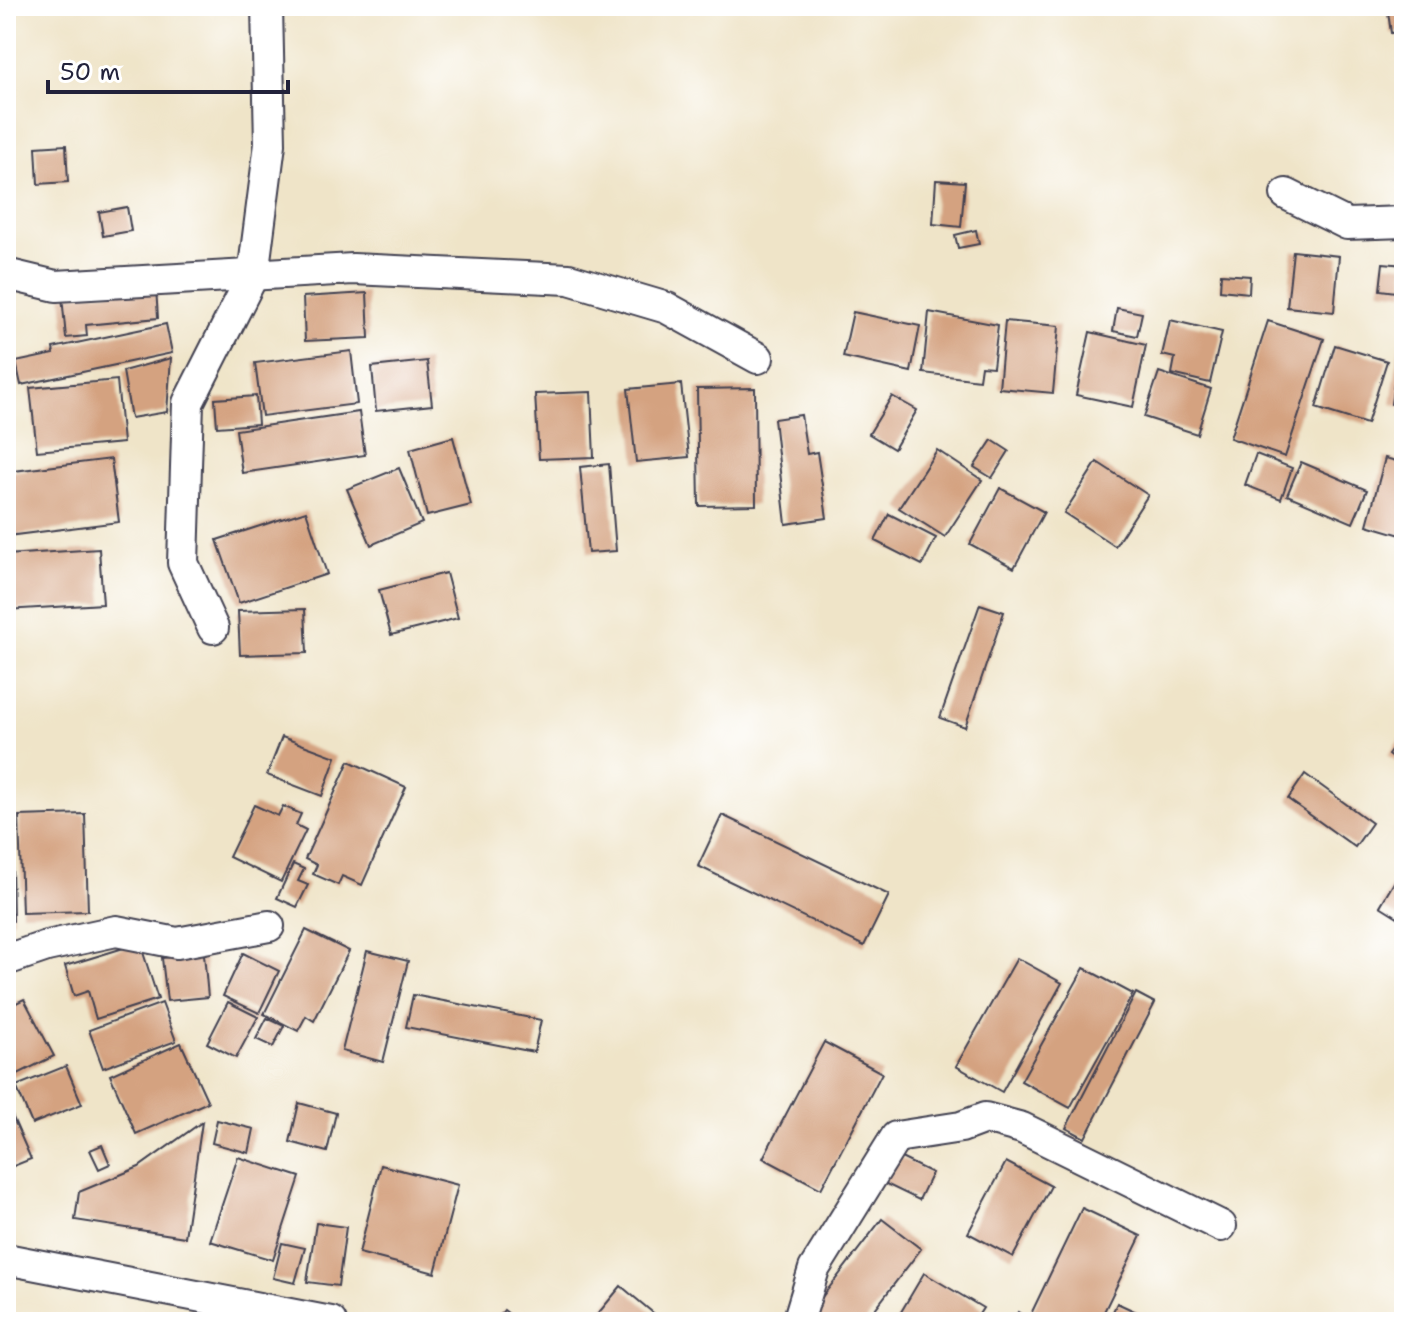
<svg xmlns="http://www.w3.org/2000/svg" width="1410" height="1328" font-family="'Shantell Sans',sans-serif">
<style>
.building{fill:#d4a280}
.lines{fill:none;stroke-linecap:round;stroke-linejoin:round}
.minor-casing{stroke:#413f50;stroke-width:34}
.minor{stroke:#fff;stroke-width:30}
</style>
<rect width="100%" height="100%" fill="#fff"/>
<filter id="ink" filterUnits="userSpaceOnUse"><feTurbulence type="fractalNoise" baseFrequency=".0125" numOctaves="2"/><feDisplacementMap in="SourceGraphic" scale="16" xChannelSelector="R" yChannelSelector="G"/><feConvolveMatrix kernelMatrix="1 2 1 2 8 2 1 2 1" color-interpolation-filters="sRGB"/></filter>
<filter id="wash" filterUnits="userSpaceOnUse"><feTurbulence type="fractalNoise" baseFrequency=".006" numOctaves="4" result="noise"/><feDisplacementMap in="SourceGraphic" scale="32" xChannelSelector="R" yChannelSelector="G"/><feGaussianBlur stdDeviation="1.8" result="paint"/><feColorMatrix in="noise" values="0 0 0 0 0 0 0 0 0 0 0 0 0 0 0 0 0 1.4 0 .05"/><feComposite in="paint" operator="in"/></filter>
<g filter="url(#wash)">
<rect width="100%" height="100%" fill="#efe4c8"/>
<g id="blocks">
<g class="building">
<path d="M1404,10V31L1391,33L1388,12Z"/>
<path d="M66,145L68,182L38,184L36,147Z"/>
<path d="M936,180L965,182L961,227L933,224Z"/>
<path d="M127,207L131,231L103,236L99,212Z"/>
<path d="M976,230L979,244L958,248L955,235Z"/>
<path d="M1293,251L1339,256L1334,312L1287,307Z"/>
<path d="M1383,263L1404,265V293L1380,290Z"/>
<path d="M1221,274L1250,276L1249,293L1220,290Z"/>
<path d="M156,288L158,318L86,325L87,336L66,338L62,296Z"/>
<path d="M367,293L369,338L305,341L303,297Z"/>
<path d="M1117,308L1142,313L1137,336L1113,331Z"/>
<path d="M853,312L920,326L911,372L843,357Z"/>
<path d="M929,312L998,325L993,367L981,366L979,380L923,373Z"/>
<path d="M1170,320L1222,332L1210,383L1172,374L1175,358L1162,355Z"/>
<path d="M1005,321L1059,326L1053,393L999,388Z"/>
<path d="M1268,321L1324,339L1285,457L1230,438Z"/>
<path d="M166,324L172,353L21,385L16,362L54,354L53,348Z"/>
<path d="M1090,332L1146,345L1133,407L1076,395Z"/>
<path d="M1401,336H1404V406L1391,404Z"/>
<path d="M1335,345L1387,361L1367,424L1316,408Z"/>
<path d="M351,351L357,404L262,416L255,363Z"/>
<path d="M171,358L167,412L131,418L123,371Z"/>
<path d="M427,361L432,405L376,411L372,367Z"/>
<path d="M1159,372L1211,389L1197,434L1144,417Z"/>
<path d="M117,380L123,443L37,451L30,388Z"/>
<path d="M681,384L689,457L636,462L628,389Z"/>
<path d="M755,388L756,505L699,506L697,389Z"/>
<path d="M591,392L594,457L539,459L535,394Z"/>
<path d="M256,396L258,424L217,427L215,399Z"/>
<path d="M892,396L917,410L894,449L869,434Z"/>
<path d="M359,412L365,455L242,473L236,430Z"/>
<path d="M801,415L807,454L817,452L827,518L786,524L774,419Z"/>
<path d="M453,437L471,505L427,516L410,449Z"/>
<path d="M992,440L1009,451L992,478L974,467Z"/>
<path d="M937,450L982,480L945,537L899,508Z"/>
<path d="M1256,454L1292,468L1281,499L1245,485Z"/>
<path d="M1385,458L1404,463V536L1367,525Z"/>
<path d="M111,459L119,522L7,536L6,472Z"/>
<path d="M1097,462L1148,495L1115,546L1064,513Z"/>
<path d="M1301,462L1367,490L1353,523L1287,495Z"/>
<path d="M609,464L616,551L588,553L580,467Z"/>
<path d="M399,468L422,523L371,545L347,489Z"/>
<path d="M1000,488L1044,512L1014,568L970,544Z"/>
<path d="M306,511L327,574L239,603L217,540Z"/>
<path d="M889,514L936,538L922,565L875,541Z"/>
<path d="M99,549L103,604L6,610V555Z"/>
<path d="M446,573L458,618L391,635L379,590Z"/>
<path d="M980,604L1004,612L965,727L940,718Z"/>
<path d="M305,609L307,653L240,655L238,611Z"/>
<path d="M1404,734V767L1388,755Z"/>
<path d="M282,737L336,757L322,796L267,775Z"/>
<path d="M349,761L406,787L362,885L342,876L338,885L313,874L317,865L305,859Z"/>
<path d="M1305,774L1372,823L1355,847L1288,799Z"/>
<path d="M254,805L278,816L283,806L301,814L296,825L306,830L281,882L229,857Z"/>
<path d="M85,814L88,911L22,913L19,816Z"/>
<path d="M722,815L889,895L864,946L698,866Z"/>
<path d="M6,863H12L13,921L6,922Z"/>
<path d="M293,864L304,869L298,881L308,885L297,907L277,898Z"/>
<path d="M1402,869L1404,870V921L1380,906Z"/>
<path d="M306,930L349,951L314,1021L306,1016L298,1031L264,1014Z"/>
<path d="M140,943L158,999L96,1019L88,991L74,996L65,966Z"/>
<path d="M367,951L408,961L383,1062L342,1051Z"/>
<path d="M243,953L279,971L259,1013L223,996Z"/>
<path d="M204,954L208,997L167,1001L162,958Z"/>
<path d="M1017,958L1062,983L1002,1092L956,1066Z"/>
<path d="M1084,968L1133,994L1070,1108L1021,1081Z"/>
<path d="M1136,993L1155,1003L1085,1138L1066,1128Z"/>
<path d="M413,995L541,1020L534,1052L406,1027Z"/>
<path d="M24,999L54,1056L12,1077L6,1065V1008Z"/>
<path d="M228,1002L258,1017L236,1058L207,1043Z"/>
<path d="M162,1003L176,1041L103,1068L89,1030Z"/>
<path d="M267,1018L284,1026L273,1047L256,1039Z"/>
<path d="M824,1042L882,1073L821,1189L763,1158Z"/>
<path d="M181,1043L208,1102L136,1134L110,1075Z"/>
<path d="M66,1066L82,1104L32,1124L16,1086Z"/>
<path d="M6,1102L31,1159L6,1169Z"/>
<path d="M299,1103L336,1113L327,1152L290,1142Z"/>
<path d="M217,1120L254,1129L249,1153L212,1143Z"/>
<path d="M202,1122L185,1237L75,1220L79,1192L139,1167Z"/>
<path d="M102,1145L110,1164L99,1169L90,1150Z"/>
<path d="M895,1155L932,1173L919,1200L882,1182Z"/>
<path d="M238,1157L300,1177L273,1260L210,1241Z"/>
<path d="M1006,1162L1051,1186L1013,1257L968,1233Z"/>
<path d="M381,1165L458,1185L435,1273L359,1253Z"/>
<path d="M1082,1208L1141,1236L1099,1322H1039L1029,1318Z"/>
<path d="M882,1219L921,1249L865,1322H819L809,1314Z"/>
<path d="M316,1223L346,1227L338,1286L307,1282Z"/>
<path d="M282,1243L305,1248L295,1283L273,1278Z"/>
<path d="M924,1273L983,1308L974,1322H895Z"/>
<path d="M621,1286L664,1322H591Z"/>
<path d="M1117,1303L1158,1322H1108Z"/>
<path d="M504,1310L519,1322H495Z"/>
<path d="M1018,1312L1033,1322H1012Z"/>
</g>
</g>
</g>
<g filter="url(#ink)">
<use href="#blocks" fill-opacity="0" stroke="#413f50" stroke-width="2"/>
<g class="lines">
<defs>
<g id="minor">
<path d="M1286,194L1347,224L1404,222"/>
<path d="M6,274L56,286L353,269L569,279L667,308L758,358"/>
<path d="M213,628L183,563L188,403L253,275L270,144L267,6"/>
<path d="M6,960L47,946L116,931L177,943L269,926"/>
<path d="M6,1259L331,1322"/>
<path d="M798,1322L814,1269L896,1137L961,1127L985,1118L1022,1128L1221,1226"/>
</g>
</defs>
<use href="#minor" class="minor-casing"/>
<use href="#minor" class="minor"/>
</g>
</g>
<rect width="1410" height="1328" fill="none" stroke="#fff" stroke-width="32"/>
<path d="M48 80v12h240v-12" fill="none" stroke="#22223b" stroke-width="4"/>
<text x="60" y="80" font-size="24" fill="#22223b" stroke="#ffffff" stroke-width="6" paint-order="stroke">50 m</text>
</svg>
